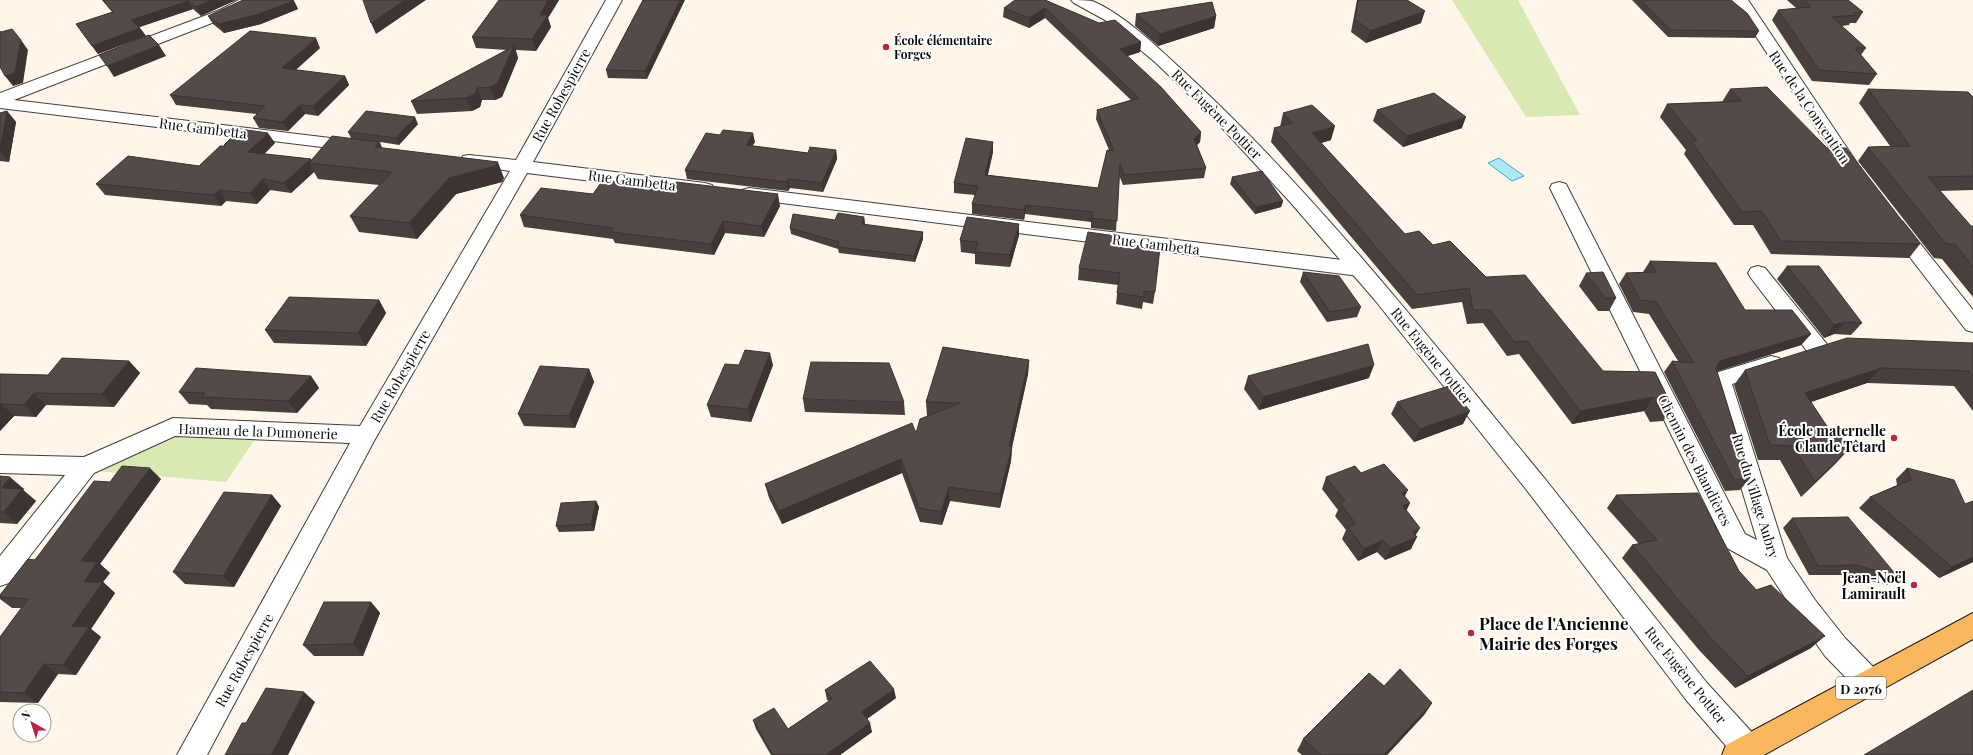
<svg xmlns="http://www.w3.org/2000/svg" width="1973" height="755" font-family="'Playfair Display',serif">
<style>
.green{fill:#d9e9b3}
.water{fill:#ade9f6;stroke:#34adce}
.lines{fill:none;stroke-linecap:round;stroke-linejoin:round}
.minor-casing{stroke:#3e3e3e;stroke-width:2}
.tertiary-casing{stroke:#3e3e3e;stroke-width:2}
.primary-casing{stroke:#1c1c1c;stroke-width:2}
.minor{fill:#fff;fill-rule:evenodd}
.tertiary{fill:#fff;fill-rule:evenodd}
.primary{fill:#fab75e;fill-rule:evenodd}
.wall{fill:#48403d}
.shaded-wall{fill:#3b3432}
.building{fill:#544a47;stroke:#3b3432}
.poi-dot{fill:#bb2347;stroke:#fff;stroke-width:1.5}
.labels{text-anchor:middle;dominant-baseline:central;stroke-width:4;stroke-linejoin:round;paint-order:stroke}
.far-poi-label{font-size:12px;font-weight:bold;fill:#0b0b0b;stroke:#fff;text-anchor:start}
.shield{fill:#fff;stroke:#545454;stroke-width:1}
.shield-label{font-size:13px;font-weight:bold;fill:#0b0b0b}
.street-label{font-size:14px;fill:#0b0b0b;stroke:#fff}
.poi-label{font-size:14px;font-weight:bold;fill:#0b0b0b;stroke:#fff;text-anchor:end}
.near-poi-label{font-size:17px;font-weight:bold;fill:#0b0b0b;stroke:#fff;text-anchor:start}
</style>
<rect width="100%" height="100%" fill="#fff6e9"/>
<g class="green">
<path d="M1452,0H1518L1580,115L1526,117Z"/>
<path d="M165,436L256,438L226,482L96,471Z"/>
</g>
<path class="water" d="M1499,158L1524,176L1512,181L1488,163Z"/>
<g class="lines">
<defs>
<g id="minor">
<path d="M239,0H259L256,3L230,16L14,100L355,141L361,142L364,146L361,150L355,151L0,108V93L220,10Z"/>
<path d="M606,0H622L533,162L705,183L712,185L714,189L712,193L705,195L527,173L374,441L207,755H177L350,443L175,436L94,473L9,583L0,586V556L65,475L0,473V455L84,457L173,418L360,426L510,171L469,165L463,164L460,160L463,156L469,155L516,160Z"/>
<path d="M1732,0H1748L1863,172L1860,176L1854,178L1848,176Z"/>
<path d="M1559,182L1566,184L1568,188L1745,534L1757,540L1709,380L1712,374L1771,356L1779,358L1782,364L1779,370L1732,384L1787,558L1815,600L1845,638L1880,674L1884,683L1880,692L1870,696L1860,692L1825,656L1797,616L1767,570L1727,548L1550,188L1552,184Z"/>
<path d="M749,188L1359,262L1366,264L1369,269L1366,274L1359,276L742,198L740,194L742,190Z"/>
<path d="M1896,220L1903,222L1973,310V332L1966,330L1889,230L1886,226L1889,222Z"/>
<path d="M1758,266L1765,268L1826,343L1829,349L1826,355L1818,357L1810,355L1751,278L1748,273L1751,268Z"/>
<path d="M1537,476L1545,479L1707,683L1758,739L1762,749L1760,755H1734L1687,701L1529,493L1525,486L1529,479Z"/>
</g>
<path id="tertiary" d="M1071,0C1078,0 1086,0 1092,1C1125,14 1167,56 1194,81C1323,202 1433,343 1545,479L1549,486L1545,493L1537,496L1529,493L1374,299L1291,203L1210,115L1156,63L1105,20L1074,3Z"/>
<path id="primary" d="M1973,613V639L1764,755H1722L1726,745Z"/>
</defs>
<use href="#minor" class="minor-casing"/>
<use href="#tertiary" class="tertiary-casing"/>
<use href="#primary" class="primary-casing"/>
<use href="#minor" class="minor"/>
<use href="#tertiary" class="tertiary"/>
<use href="#primary" class="primary"/>
</g>
<g class="wall">
<path d="M102,0H236L201,16L193,9L139,27L146,36L98,54L76,24L112,12Z"/>
<path d="M499,0H559L548,18L551,27L536,51L516,50L518,58L502,97L495,100H482L480,107L472,111L417,114L411,101L507,50L476,48L472,37Z"/>
<path d="M643,0L647,79L608,78L606,70Z"/>
<path d="M1045,0L1141,42L1140,52L1127,56L1201,132L1200,142L1197,145L1206,168L1204,178L1123,185L1119,175L1116,231L1091,228V222L1025,214L1024,220L972,214V204L975,195L954,193V183L993,152L988,175L1098,188L1109,150L1096,119L1097,110L1131,100L1045,18L1029,28L1003,17L1004,8Z"/>
<path d="M1357,0H1407L1421,23L1366,43L1351,32Z"/>
<path d="M1632,0H1725L1759,31L1755,38L1668,37Z"/>
<path d="M1787,0H1848L1863,12L1856,23H1850L1849,25L1842,26L1866,48L1861,55L1877,74L1869,85L1812,81L1772,20L1778,10L1796,8Z"/>
<path d="M294,1L298,9L261,24L224,33L213,24L208,16Z"/>
<path d="M1136,14L1216,16L1214,28L1158,46L1135,26Z"/>
<path d="M320,48L295,70L345,76L349,85L318,116L305,114L288,131L259,128L253,118L257,114L176,105L170,95Z"/>
<path d="M1730,89L1920,244L1909,258L1771,254L1753,225H1734L1684,154L1686,150L1660,117L1667,104L1722,102Z"/>
<path d="M1868,89L1973,97V190L1940,191L1971,226H1973V297L1942,259L1934,258L1858,161L1868,147L1890,146L1859,103Z"/>
<path d="M1377,110L1462,128L1403,147L1373,121Z"/>
<path d="M7,111L16,122L9,162L0,161V113Z"/>
<path d="M1283,113L1331,140L1321,143L1405,234L1433,245L1486,277L1603,371L1655,372L1673,408L1663,421L1650,422L1644,411L1572,424L1519,354L1507,356L1483,323L1467,324L1462,302L1412,309L1271,142L1274,128L1280,127Z"/>
<path d="M418,124L399,145L380,142L382,148L504,178L502,182L456,194L417,239L359,232L350,216L379,185L318,179L314,172L291,193L270,190L257,204L226,201L221,206L105,195L96,184L199,166L224,146L275,143L264,154L311,159V160L351,138L348,132Z"/>
<path d="M755,142L752,146L808,153L836,150L837,159L823,192L790,188L788,191L687,179L685,170Z"/>
<path d="M1232,177L1283,201L1281,207L1255,214L1230,184Z"/>
<path d="M673,188L780,206L764,237L725,233L714,255L615,243L613,239L524,227L520,215L593,194Z"/>
<path d="M864,217L865,224L923,239L915,262L839,253L838,249L791,234L790,228L835,220Z"/>
<path d="M1019,235L1010,267L975,264V254L961,252L960,240Z"/>
<path d="M1116,243L1155,292L1153,304L1143,302L1142,309L1116,304L1118,285L1078,280L1079,268Z"/>
<path d="M1650,261L1745,310L1811,334L1801,345L1717,371L1750,478L1740,490L1725,491L1664,372L1672,361H1678L1649,314L1633,312L1619,284L1626,273L1643,272Z"/>
<path d="M1787,266L1862,323L1851,335L1834,334L1824,338L1777,279Z"/>
<path d="M1303,272L1361,307L1357,317L1327,322L1300,282Z"/>
<path d="M1586,273L1616,298L1609,311H1598L1579,286Z"/>
<path d="M379,300L386,313L366,346L274,343L265,330Z"/>
<path d="M1973,343V411L1954,386L1867,383L1811,402L1830,431L1849,449L1835,464L1801,497L1780,460H1758L1734,385L1745,370Z"/>
<path d="M1029,360L1028,374L1012,447L1011,461L1000,508L950,501L942,525L920,522L902,473L782,524L769,498L765,484L916,433L929,416H927L926,402Z"/>
<path d="M129,361L140,373L114,407L46,405L36,417L14,416L0,431V374L48,375Z"/>
<path d="M739,365H773L751,422L711,417L707,405Z"/>
<path d="M589,369L594,382L575,428L524,426L518,414Z"/>
<path d="M311,376L319,388L297,413L211,409L207,405L189,404L179,392Z"/>
<path d="M1248,376L1369,378L1259,410L1244,389Z"/>
<path d="M803,399L904,402L905,415L805,412Z"/>
<path d="M1397,402L1463,424L1414,442L1391,414Z"/>
<path d="M1907,468L1965,504L1973,501V562L1939,578L1859,508L1870,497L1897,485L1896,479Z"/>
<path d="M1361,473L1405,496L1406,511L1416,535L1411,549L1385,560L1377,552L1358,561L1342,539L1346,530L1335,516L1338,510L1322,489L1326,477Z"/>
<path d="M0,476L24,489L23,490L36,501L17,524L0,523Z"/>
<path d="M161,479L100,564L110,573L103,582L115,593L91,629L101,637L76,675L58,674L38,703L0,702V637L21,608H12L0,599V595L110,482Z"/>
<path d="M272,495L281,506L234,587L185,584L173,572Z"/>
<path d="M1616,495L1739,571L1811,648L1735,688L1699,650L1622,558L1632,545L1639,544L1607,508Z"/>
<path d="M596,501L599,507L594,531L559,532L556,526Z"/>
<path d="M1792,518L1897,576L1887,585L1845,575H1809L1783,528Z"/>
<path d="M371,602L380,613L363,656H314L303,645Z"/>
<path d="M825,690L896,698L867,719L872,732L840,755H771L756,729L753,720L788,729L829,701L827,700Z"/>
<path d="M1432,703L1424,715L1387,755H1302L1297,751L1303,739Z"/>
</g>
<g class="shaded-wall">
<path d="M212,0H236L201,16L196,7Z"/>
<path d="M405,0H426L376,34L371,23Z"/>
<path d="M548,0H559L548,18L551,27L536,51L532,39L540,15Z"/>
<path d="M680,0H685L647,79L645,71Z"/>
<path d="M188,1L193,9L137,28L131,20Z"/>
<path d="M294,1L298,9L261,24L224,33L219,24Z"/>
<path d="M1045,8V18L1029,28V18Z"/>
<path d="M1425,11L1421,23L1366,43L1370,31Z"/>
<path d="M1216,16L1214,28L1158,46L1160,34Z"/>
<path d="M140,28L146,36L98,54L92,46Z"/>
<path d="M316,38L320,48L287,78L282,68Z"/>
<path d="M21,40L28,50L23,83L13,86L5,76Z"/>
<path d="M1141,42L1140,52L1119,59L1120,49Z"/>
<path d="M159,45L166,56L114,77L107,66Z"/>
<path d="M514,46L518,58L502,97L495,100L490,87Z"/>
<path d="M345,76L349,85L318,116L313,106Z"/>
<path d="M477,88L482,100L480,107L472,111L466,98Z"/>
<path d="M300,105L305,114L288,131L282,122Z"/>
<path d="M7,111L16,122L9,162L0,151Z"/>
<path d="M415,117L418,124L399,145L396,138Z"/>
<path d="M1466,117L1462,128L1403,147L1407,136Z"/>
<path d="M1335,126L1331,140L1308,147L1312,133Z"/>
<path d="M1201,132L1200,142L1193,149L1194,139Z"/>
<path d="M268,133L275,143L255,163L248,152Z"/>
<path d="M753,133L755,142L747,154L746,145Z"/>
<path d="M379,142L387,157L375,147Z"/>
<path d="M993,142V152L985,185V175Z"/>
<path d="M836,150L837,159L823,192L822,183Z"/>
<path d="M311,159L313,163H309L314,172L291,193L284,183Z"/>
<path d="M498,162L504,178L502,182L456,194L417,239L409,223L449,178Z"/>
<path d="M263,179L270,190L257,204L250,193Z"/>
<path d="M788,179L790,188L788,191L787,182Z"/>
<path d="M219,190L226,201L221,206L214,195Z"/>
<path d="M778,194L780,206L764,237L761,226Z"/>
<path d="M1283,201L1281,207L1255,214L1256,207Z"/>
<path d="M1026,205L1025,214L1024,220V210Z"/>
<path d="M864,217L865,224L862,230V224Z"/>
<path d="M723,221L725,233L714,255L711,244Z"/>
<path d="M1019,224V235L1010,267V255Z"/>
<path d="M923,232V239L915,262L914,256Z"/>
<path d="M379,300L386,313L366,346L358,333Z"/>
<path d="M1845,322L1834,334L1824,338L1834,325Z"/>
<path d="M1811,334L1801,345L1712,373L1720,361Z"/>
<path d="M770,353L773,365L751,422L748,409Z"/>
<path d="M1029,360L1028,374L1012,447L1011,461L1000,508V494L1009,446Z"/>
<path d="M129,361L140,373L114,407L102,394Z"/>
<path d="M1374,365L1369,378L1259,410L1263,397Z"/>
<path d="M1881,368L1867,383L1793,408L1805,393Z"/>
<path d="M589,369L594,382L575,428L569,416Z"/>
<path d="M311,376L319,388L297,413L288,401Z"/>
<path d="M34,393L46,405L36,417L24,405Z"/>
<path d="M1654,397L1644,411L1572,424L1580,411Z"/>
<path d="M1,404L14,416L0,431V405Z"/>
<path d="M1470,411L1463,424L1414,442L1420,429Z"/>
<path d="M1849,449L1835,464L1801,497L1815,482Z"/>
<path d="M901,459L902,473L782,524L779,511Z"/>
<path d="M150,468L161,479L100,564L110,573L103,582L115,593L91,629L101,637L76,675L63,665L84,582L81,561Z"/>
<path d="M10,477L24,489L23,490L36,501L17,524L4,512L2,488Z"/>
<path d="M949,487L950,501L942,525L941,512Z"/>
<path d="M1408,490L1402,502V493Z"/>
<path d="M272,495L281,506L234,587L223,576Z"/>
<path d="M596,501L599,507L594,531L591,524Z"/>
<path d="M1410,503L1404,516L1403,506Z"/>
<path d="M1420,528L1414,538L1417,537L1411,549L1385,560L1391,548L1413,532Z"/>
<path d="M1383,540L1377,552L1358,561L1364,549Z"/>
<path d="M1973,557V562L1939,578L1952,567Z"/>
<path d="M371,602L380,613L363,656L353,644Z"/>
<path d="M1825,636L1811,648L1735,688L1748,676Z"/>
<path d="M44,664L58,674L38,703L24,693Z"/>
<path d="M894,689L896,698L864,721L862,712Z"/>
<path d="M304,692L315,702L288,755H271Z"/>
<path d="M1432,703L1424,715L1387,755H1384Z"/>
<path d="M870,723L872,732L840,755H828L827,754Z"/>
</g>
<g class="building">
<path d="M103,0H212L196,7L188,1L131,20L140,28L92,46L76,24L113,12Z"/>
<path d="M243,0H293L294,1L256,15L219,24L208,16Z"/>
<path d="M363,0H405L371,23Z"/>
<path d="M499,0H548L540,15H548L532,39L472,37Z"/>
<path d="M643,0H680L645,71L606,70Z"/>
<path d="M1015,0H1045L1099,23L1115,20L1141,42L1120,49L1161,87L1201,132L1194,139L1206,168L1124,175L1120,164L1117,221L1091,218L1093,212L1026,205L1024,210L972,204L978,186L954,183L966,138L993,142L985,175L1098,188L1107,150L1114,151L1097,110L1139,98L1045,8L1029,18L1004,8Z"/>
<path d="M1358,0H1407L1425,11L1370,31L1355,19Z"/>
<path d="M1641,0H1725L1732,1L1747,13L1759,31L1671,30Z"/>
<path d="M1804,0H1848L1863,12L1854,13L1856,15L1832,17L1866,48H1855L1877,74L1819,70L1778,10L1811,7Z"/>
<path d="M1212,2L1216,16L1160,34L1136,14Z"/>
<path d="M12,29L21,40L15,73L5,76L0,67V31L1,32Z"/>
<path d="M250,31L316,38L282,68L345,76L313,106L300,105L282,122L253,118L265,106L170,95Z"/>
<path d="M149,35L159,45L107,66L99,55Z"/>
<path d="M514,46L497,84L490,87L477,88L475,94L466,98L411,101Z"/>
<path d="M1767,87L1827,148H1846L1920,244L1781,241L1762,211L1742,212L1691,141H1697L1667,104L1742,101L1730,89Z"/>
<path d="M1868,89L1968,92L1973,97V176L1928,177L1971,226H1973V267L1955,244H1946L1868,147L1910,146Z"/>
<path d="M1434,93L1466,117L1407,136L1377,110Z"/>
<path d="M1312,105L1335,126L1312,133L1405,234L1419,231L1433,245L1450,241L1486,277L1525,275L1603,371L1655,372L1673,408L1659,409L1654,397L1580,411L1527,341L1514,342L1490,310H1473L1469,288L1417,295L1274,128L1292,123L1283,113Z"/>
<path d="M7,111L0,151V113Z"/>
<path d="M366,111L415,117L396,138L348,132Z"/>
<path d="M240,129L268,133L248,152L311,159L284,183L263,179L250,193L219,190L214,195L96,184L128,156L199,166L220,146H225L224,145Z"/>
<path d="M723,130L753,133L746,145L808,153L810,147L836,150L822,183L788,179L787,182L685,170L706,133L720,135Z"/>
<path d="M332,136L379,142L375,147L498,162L495,166L449,178L409,223L350,216L392,172L309,163Z"/>
<path d="M1262,171L1283,201L1256,207L1232,177Z"/>
<path d="M603,180L673,188L676,182L778,194L761,226L723,221L711,244L611,232L613,228L520,215L541,188L593,194Z"/>
<path d="M838,213L864,217L862,224L923,232L914,256L838,247L839,242L790,228L793,214L835,220Z"/>
<path d="M967,217L1019,224L1010,255L975,252L978,242L960,240Z"/>
<path d="M1088,232L1116,236V243L1160,248L1155,292L1144,291V297L1117,293L1120,273L1079,268Z"/>
<path d="M1650,261L1716,263L1745,310H1792L1811,334L1720,361L1716,368L1750,478L1734,480L1672,361L1694,363L1656,302L1640,300L1626,273L1656,272Z"/>
<path d="M1787,266H1819L1862,323L1845,322L1834,325Z"/>
<path d="M1303,272L1339,276L1361,307L1330,312Z"/>
<path d="M1603,272L1616,298H1605L1586,273Z"/>
<path d="M289,297L379,300L358,333L265,330Z"/>
<path d="M1847,338L1973,343V376L1969,371L1881,368L1805,393L1830,431H1836L1849,449L1815,482L1793,446L1770,445L1745,370Z"/>
<path d="M1368,344L1374,365L1263,397L1248,376Z"/>
<path d="M943,347L1029,360L1009,446L1012,447L1000,494L949,487L941,512L919,508L901,459L779,511L765,484L912,423L916,433L920,419L960,403L926,402Z"/>
<path d="M745,350L770,353L748,409L707,405L725,364L739,365Z"/>
<path d="M62,358L129,361L102,394L34,393L24,405L1,404L0,405V374L48,375Z"/>
<path d="M811,362L889,363L904,402L803,399Z"/>
<path d="M540,366L589,369L569,416L518,414Z"/>
<path d="M196,368L311,376L288,401L201,397L205,393L179,392Z"/>
<path d="M1449,386L1470,411L1420,429L1397,402Z"/>
<path d="M1384,464L1408,490L1402,493L1410,503L1403,506L1420,528L1413,532L1417,537L1391,548L1383,540L1364,549L1348,527L1356,524L1340,503L1345,501L1326,477L1355,466L1361,473Z"/>
<path d="M122,466L150,468L81,561L97,562L84,582H103L72,626L89,627L63,665L44,664L24,693L0,692V637L28,599L0,597V595L28,559L35,560L94,481L110,482Z"/>
<path d="M1907,468L1954,480L1965,504L1973,501V557L1952,567L1870,497L1911,480Z"/>
<path d="M0,476L10,477L2,488L22,489L4,512H0Z"/>
<path d="M224,492L272,495L223,576L173,572Z"/>
<path d="M1698,493L1739,571L1756,590L1771,585L1825,636L1748,676L1711,638L1632,545L1657,540L1616,495Z"/>
<path d="M596,501L591,524L556,526L561,503Z"/>
<path d="M1848,517L1897,576L1855,565L1818,566L1792,518Z"/>
<path d="M324,602H371L353,644L303,645Z"/>
<path d="M870,661L894,689L862,712L870,723L827,754L828,755H773L753,720L774,708L788,729L832,699L825,690Z"/>
<path d="M1400,669L1432,703L1384,755H1321L1303,739L1369,673L1384,686Z"/>
<path d="M266,688L304,692L271,755H225L242,723H246Z"/>
<path d="M1973,690V755H1864Z"/>
</g>
<g class="poi-dot">
<circle cx="886" cy="47" r="4"/>
<circle cx="1894" cy="438" r="4"/>
<circle cx="1914" cy="585" r="4"/>
<circle cx="1471" cy="633" r="4"/>
</g>
<g class="labels">
<g class="far-poi-label">
<text x="894" y="40">École élémentaire<tspan x="894" dy="14">Forges</tspan></text>
</g>
<rect class="shield" x="1836" y="677" width="50" height="22" rx="3"/>
<g class="shield-label">
<text x="1861" y="688">D 2076</text>
</g>
<g class="street-label">
<text transform="translate(561 95) rotate(-61)">Rue Robespierre</text>
<text transform="translate(1810 107) rotate(56)">Rue de la Convention</text>
<text transform="translate(1217 114) rotate(45)">Rue Eugène Pottier</text>
<text transform="translate(203 128) rotate(7)">Rue Gambetta</text>
<text transform="translate(632 180) rotate(7)">Rue Gambetta</text>
<text transform="translate(1156 244) rotate(7)">Rue Gambetta</text>
<text transform="translate(1432 356) rotate(51)">Rue Eugène Pottier</text>
<text transform="translate(400 376) rotate(-60)">Rue Robespierre</text>
<text transform="translate(258 431) rotate(2)">Hameau de la Dumonerie</text>
<text transform="translate(1695 460) rotate(63)">Chemin des Blandières</text>
<text transform="translate(1756 496) rotate(73)">Rue du Village Aubry</text>
<text transform="translate(244 660) rotate(-61)">Rue Robespierre</text>
<text transform="translate(1686 675) rotate(51)">Rue Eugène Pottier</text>
</g>
<g class="poi-label">
<text x="1886" y="430">École maternelle<tspan x="1886" dy="16">Claude Têtard</tspan></text>
<text x="1906" y="577">Jean-Noël<tspan x="1906" dy="16">Lamirault</tspan></text>
</g>
<g class="near-poi-label">
<text x="1479" y="623">Place de l'Ancienne<tspan x="1479" dy="20">Mairie des Forges</tspan></text>
</g>
</g>
<g transform="translate(32 723) rotate(321)"><circle r="19" fill="#ffffff" stroke="#9d9d9d"/>
<path d="M0-3L7 15L0 10L-7 15Z" fill="#bb2347"/>
<text y="-6" font-size="11" font-weight="bold" text-anchor="middle" fill="#0b0b0b">N</text>
</g>
</svg>
